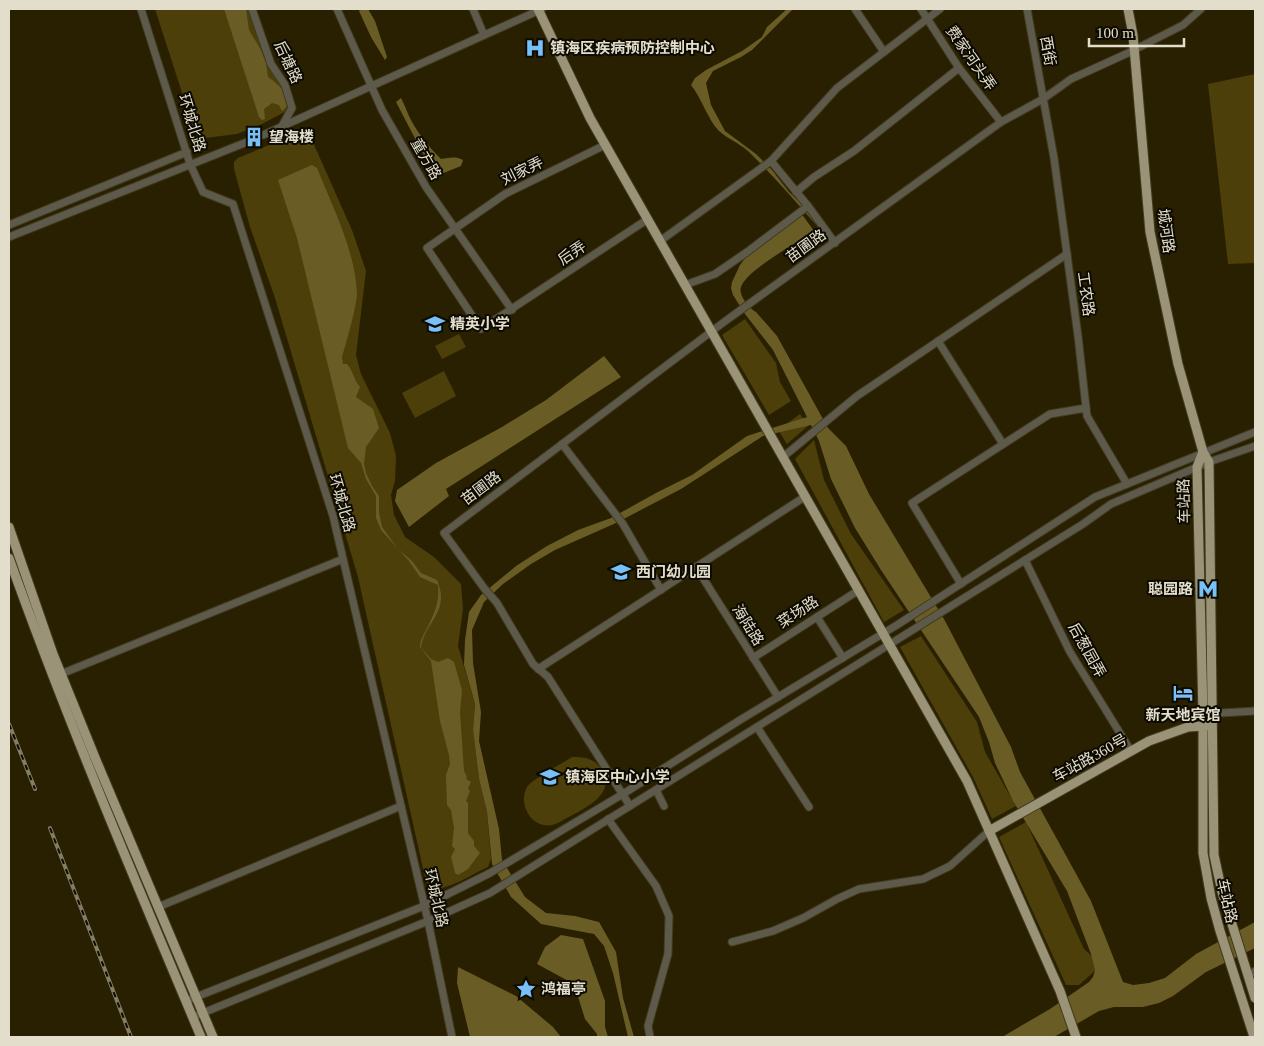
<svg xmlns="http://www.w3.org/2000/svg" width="1264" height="1046" font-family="'Times New Roman','Noto Sans SC',serif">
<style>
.green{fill:#4d3f09}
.water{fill:#6a5c25}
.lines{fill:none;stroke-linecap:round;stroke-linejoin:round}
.minor-tunnel{stroke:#443c1f;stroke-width:7;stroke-dasharray:7 3.5;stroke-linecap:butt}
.minor-casing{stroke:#423b1d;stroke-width:9}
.major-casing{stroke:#423b1d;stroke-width:11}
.minor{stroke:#5d5a4c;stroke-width:7}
.major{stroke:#9b9377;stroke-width:9}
.rail-casing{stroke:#847d65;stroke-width:4}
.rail{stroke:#0d0a01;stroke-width:2;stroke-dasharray:5.5;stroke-linecap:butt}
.labels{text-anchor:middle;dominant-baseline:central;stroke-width:4;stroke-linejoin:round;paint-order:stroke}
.poi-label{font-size:15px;font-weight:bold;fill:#e3decc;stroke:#0d0a01;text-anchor:start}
.street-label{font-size:15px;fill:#e3decc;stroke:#0d0a01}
</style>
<rect width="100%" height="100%" fill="#282001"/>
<g class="green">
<path d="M155,9H252L271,64L285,85L292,108L262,124L237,134L197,139Z"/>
<path d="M1255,74V263L1228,264L1208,84Z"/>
<path d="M307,129L352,230L366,271L356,355L361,374L390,433L396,456L395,481L391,495L394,515L405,537L434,557L461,584L463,609L458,646L475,704L473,730L479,779L487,812L491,859L488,867C472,874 445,893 429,888L424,873L358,577L275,298L250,227L234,169V162L238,158Z"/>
<path d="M745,319L776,363L780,382L791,401L769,415L722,335Z"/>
<path d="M459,334L466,347L442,359L435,346Z"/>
<path d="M444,371L456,396L415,418L402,393Z"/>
<path d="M800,414L808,426L787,444L778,430Z"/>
<path d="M814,440L824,480L851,534L904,610L884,622L795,459Z"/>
<path d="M921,636L977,722L985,752L1016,806L992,819L973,777L900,647Z"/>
<path d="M572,757C585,757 594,758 602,770C618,797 578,811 560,822C537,835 516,808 527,787C531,780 563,763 572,757Z"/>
<path d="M1026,822L1084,949L1095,959L1097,969L1079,985H1066L999,837Z"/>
</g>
<g class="water">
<path d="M224,9H246L249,30L261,50L266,63L268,77C277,83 298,100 282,111L279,105L272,103L264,109L265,119L262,120L259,117Z"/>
<path d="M361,9H368L375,21L387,57L385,60L371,37L359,11Z"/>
<path d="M787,9H793L752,50L741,57L713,71L706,83L711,105L725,131L756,154L772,170L789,192L827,228H819C796,202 773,175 748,151C739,143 728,139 719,131C708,120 702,99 691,85L695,78L706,70L742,51L762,37L767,27Z"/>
<path d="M401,98C405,105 407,113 411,120C419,135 429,147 441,159C449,158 455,156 463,160L461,166L436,176L433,173L396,102Z"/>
<path d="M312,165L317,168C333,208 355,250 357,293C357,305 346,344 342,357L343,364H347C354,372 353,379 360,387L356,397L373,409L379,428L366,447L364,464L366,473L372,486L379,496V512L382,527L398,549L412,561L421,573L437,580C451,612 424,622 421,648L431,659L438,662L448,658L454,662L462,690L460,712L464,771L467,777L466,779L471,782L468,788L470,791L466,801L468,803V833L474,841V846L480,853L468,869L458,875L455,873L451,857L455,849L452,846L454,828L451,810L447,805L446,775L450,764L449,755L440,721L431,661L420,647C420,641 422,638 425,632C433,616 440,604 438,585L420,577L409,561L381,530L376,518V496L366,479L361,463L348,448L297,238L278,180Z"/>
<path d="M801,213L814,231C798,242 747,270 741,287C738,295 749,308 756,312L777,336L828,428L846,446L869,494L944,619L1011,747L1020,772L1091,901L1123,982L1133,985L1149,983L1165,978L1196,954L1255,922V948L1206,972L1173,996L1159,1003L1143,1007H1114L1099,1011L1054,1037H1002L1050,1009L1089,982L1093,977L1095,970L1091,954L1067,891L1013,801L995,763L989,742L979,717L881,570L855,528L831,479L819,441L811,425L763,436L681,489L616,523L555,550L531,564L503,584L484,602L472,630L473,663L481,712L479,741L499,829L502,860L525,897L546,913L575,916L599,922L616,952L623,998L634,1037H628L613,973L604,946L594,934L541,924L511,897L492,864L487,812L479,779L473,730L475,704L464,665L465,640L469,612L481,595L516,566L547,546L578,530L611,518L656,493L692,475L747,436L807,417L773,350L745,314L733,295L731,288L732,282L740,265L751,250L793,222Z"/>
<path d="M604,356L621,377L446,489L449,496L409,527L395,501L397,490L436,463L502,427L546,400Z"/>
<path d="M561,935L583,939L605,1001V1027L608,1037H597V1034L585,1019L574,984L537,964L545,947Z"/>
<path d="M458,967L516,996L553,1027L561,1037H470L457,983Z"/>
</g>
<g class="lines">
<path class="minor-tunnel" d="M247,142L263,135"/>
<defs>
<g id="minor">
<path d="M141,9L190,164L203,192L233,204L333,516L428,921L452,1037"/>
<path d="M252,9L271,64L285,85L292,108L282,126"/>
<path d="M337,9L382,110L426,187L512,310"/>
<path d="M473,9L484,35"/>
<path d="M855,9L884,52"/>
<path d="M921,9L959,68L1001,122"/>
<path d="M1027,9L1054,158L1078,336L1087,416L1127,484"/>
<path d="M263,135L542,9"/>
<path d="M605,145L505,194L427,248L481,329L648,219"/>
<path d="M771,161L808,206L835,243"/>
<path d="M796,192L814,177L854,151L959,68"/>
<path d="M9,225L187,152"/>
<path d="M9,237L247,142"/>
<path d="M660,241L771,161L837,88L940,9"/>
<path d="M685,285L715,274L747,252L808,206"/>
<path d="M938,341L1003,444"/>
<path d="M562,444L623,524L661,590"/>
<path d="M783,457L857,396L1067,254"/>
<path d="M1025,560L1070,652L1131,751"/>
<path d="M696,567L778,697"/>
<path d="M961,584L912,503L1050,414L1086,408"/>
<path d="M817,617L843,658"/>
<path d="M753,658L859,590"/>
<path d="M538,669L806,496"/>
<path d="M61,674L343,559"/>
<path d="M1203,714L1255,711"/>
<path d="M757,727L809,807"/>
<path d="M656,790L664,806"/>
<path d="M630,806L548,677L533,664L497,603L484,588L444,533L724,322L1001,122L1043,99L1071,79L1128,53L1183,25L1201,9"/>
<path d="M608,819L656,886L669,916L668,954L648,1026L650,1037"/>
<path d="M158,907L401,806"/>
<path d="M732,942L773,931L803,918L837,899L859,889L923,879L950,866L989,831"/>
<path d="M1248,975L1255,971"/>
<path d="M186,1001L424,906L490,873L623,794L740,720L897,625L1095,497L1255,432"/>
<path d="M193,1017L428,921L490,893L1083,524L1111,504L1209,462L1255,446"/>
</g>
<g id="major">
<path d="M538,9L590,118L967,781L1060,991L1076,1037"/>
<path d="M1128,9L1133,35L1150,232L1178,364L1203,452L1209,462L1214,855L1222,892L1255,998"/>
<path d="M1203,452L1197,467L1203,714V853L1211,898L1220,931L1254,1037"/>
<path d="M9,527L53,654L96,760L213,1037"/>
<path d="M9,558C67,720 134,878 201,1037"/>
<path d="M989,831L1149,741L1188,727L1206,726"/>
</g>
</defs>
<use href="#minor" class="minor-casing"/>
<use href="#major" class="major-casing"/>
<use href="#minor" class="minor"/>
<use href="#major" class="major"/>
<defs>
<g id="rail">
<path d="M9,724L35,789"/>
<path d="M50,828L131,1037"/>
</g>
</defs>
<use href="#rail" class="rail-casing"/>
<use href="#rail" class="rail"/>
</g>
<defs>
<symbol id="hospital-bare" viewBox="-9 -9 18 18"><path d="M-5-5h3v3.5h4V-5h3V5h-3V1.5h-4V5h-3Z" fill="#79bff8" stroke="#0d0a01" stroke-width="2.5" paint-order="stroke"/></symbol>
<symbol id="building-bare" viewBox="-9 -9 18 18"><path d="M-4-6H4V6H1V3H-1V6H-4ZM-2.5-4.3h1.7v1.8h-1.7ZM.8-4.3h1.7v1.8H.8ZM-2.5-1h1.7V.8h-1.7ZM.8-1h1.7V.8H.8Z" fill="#79bff8" stroke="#0d0a01" stroke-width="2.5" paint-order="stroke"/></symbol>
<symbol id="school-bare" viewBox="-9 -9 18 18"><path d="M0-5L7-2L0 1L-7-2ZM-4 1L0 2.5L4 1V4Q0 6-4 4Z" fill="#79bff8" stroke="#0d0a01" stroke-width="2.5" paint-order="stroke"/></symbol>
<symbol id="metro-bare" viewBox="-9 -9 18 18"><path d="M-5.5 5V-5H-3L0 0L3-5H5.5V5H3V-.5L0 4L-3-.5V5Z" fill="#79bff8" stroke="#0d0a01" stroke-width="2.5" paint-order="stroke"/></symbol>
<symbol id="hotel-bare" viewBox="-9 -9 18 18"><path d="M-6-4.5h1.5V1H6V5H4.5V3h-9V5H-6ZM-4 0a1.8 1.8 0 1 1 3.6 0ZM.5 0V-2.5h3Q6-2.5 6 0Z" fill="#79bff8" stroke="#0d0a01" stroke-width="2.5" paint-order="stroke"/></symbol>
<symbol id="sight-bare" viewBox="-9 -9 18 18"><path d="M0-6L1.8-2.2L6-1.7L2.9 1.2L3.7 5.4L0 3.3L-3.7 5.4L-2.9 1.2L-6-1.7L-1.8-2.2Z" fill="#79bff8" stroke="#0d0a01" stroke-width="2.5" paint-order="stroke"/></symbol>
</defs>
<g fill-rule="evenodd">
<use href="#hospital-bare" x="521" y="34" width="28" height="28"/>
<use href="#building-bare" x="240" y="123" width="28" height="28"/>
<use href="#school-bare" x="421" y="310" width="28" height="28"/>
<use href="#school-bare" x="607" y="558" width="28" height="28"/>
<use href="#metro-bare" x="1194" y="575" width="28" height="28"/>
<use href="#hotel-bare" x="1169" y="679" width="28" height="28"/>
<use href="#school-bare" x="536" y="763" width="28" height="28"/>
<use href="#sight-bare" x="512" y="975" width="28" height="28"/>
</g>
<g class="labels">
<g class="poi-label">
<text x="550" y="48">镇海区疾病预防控制中心</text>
<text x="269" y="137">望海楼</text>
<text x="450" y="324">精英小学</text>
<text x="636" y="572">西门幼儿园</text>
<text x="1193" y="589" text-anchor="end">聪园路</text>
<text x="1183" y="715" text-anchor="middle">新天地宾馆</text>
<text x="565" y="777">镇海区中心小学</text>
<text x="541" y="989">鸿福亭</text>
</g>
<g class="street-label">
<text transform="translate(1048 51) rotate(80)">西街</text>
<text transform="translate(971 58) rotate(55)">费家河头弄</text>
<text transform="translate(288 62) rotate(65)">后塘路</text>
<text transform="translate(192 123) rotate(73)">环城北路</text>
<text transform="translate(426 159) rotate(60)">童方路</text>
<text transform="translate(522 171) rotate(-26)">刘家弄</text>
<text transform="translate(1166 231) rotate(82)">城河路</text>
<text transform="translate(806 246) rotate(-36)">苗圃路</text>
<text transform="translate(572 253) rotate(-34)">后弄</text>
<text transform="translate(1086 294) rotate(82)">工农路</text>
<text transform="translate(481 488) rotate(-37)">苗圃路</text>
<text transform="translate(1184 501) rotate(-91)">车站路</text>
<text transform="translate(342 503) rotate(74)">环城北路</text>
<text transform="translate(798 612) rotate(-33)">菜场路</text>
<text transform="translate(748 625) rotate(58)">海陆路</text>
<text transform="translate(1087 650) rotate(61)">后葱园弄</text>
<text transform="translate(1090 758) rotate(-29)">车站路360号</text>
<text transform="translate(436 898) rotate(77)">环城北路</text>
<text transform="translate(1227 901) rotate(77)">车站路</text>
</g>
</g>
<rect width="1264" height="1046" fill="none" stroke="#e3decc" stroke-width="20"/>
<path d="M1089 38v8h95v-8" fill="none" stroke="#e3decc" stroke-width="2.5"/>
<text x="1096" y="38" font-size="15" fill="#e3decc" stroke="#0d0a01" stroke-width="4" paint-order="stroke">100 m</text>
</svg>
